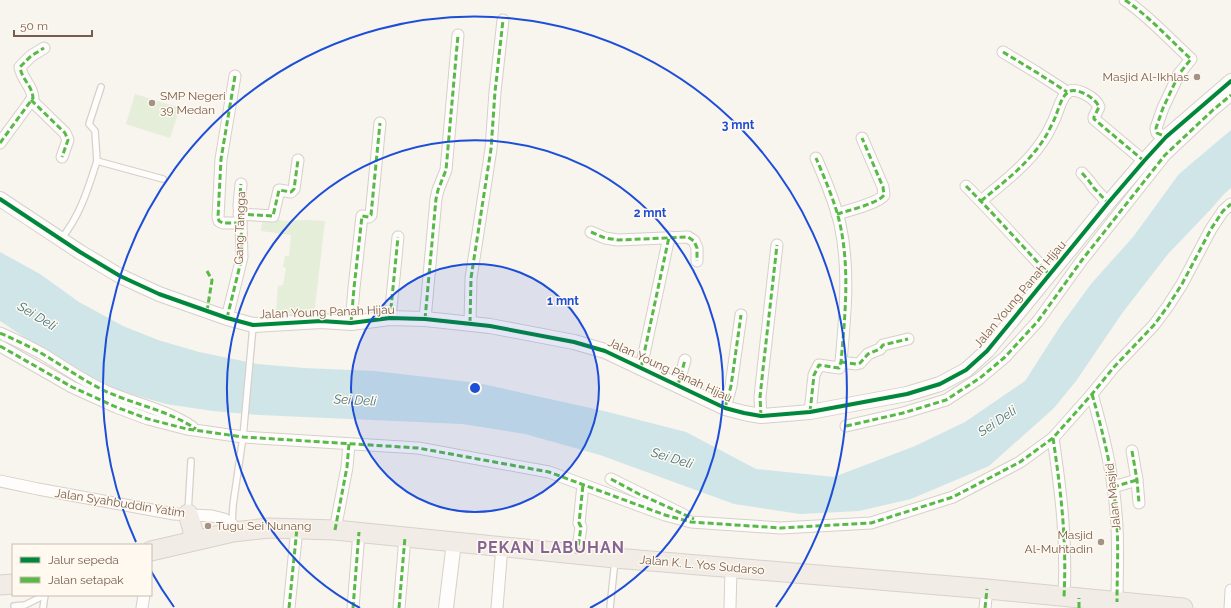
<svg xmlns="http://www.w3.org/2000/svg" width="1231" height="608" font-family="Raleway,sans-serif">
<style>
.green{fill:#e5eed9}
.water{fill:#cfe5e8}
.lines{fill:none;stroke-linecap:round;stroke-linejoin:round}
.service-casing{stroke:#d6d0c9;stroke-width:8}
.minor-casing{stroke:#d6d0c9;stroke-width:13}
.tertiary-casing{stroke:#d6d0c9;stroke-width:16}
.trunk-casing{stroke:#d9d1cb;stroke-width:21}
.service{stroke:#fefdfc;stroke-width:5.5}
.minor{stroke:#fefdfc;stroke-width:11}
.tertiary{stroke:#fefdfc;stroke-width:14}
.trunk{stroke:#f2ece6;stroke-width:19}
.quiet{stroke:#58b947;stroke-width:3;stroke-dasharray:6 3;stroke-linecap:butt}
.cycleway-casing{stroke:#fff9f0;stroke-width:6}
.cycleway{stroke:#00873e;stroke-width:4}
.ring{fill:none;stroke:#1d4ed8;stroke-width:2}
.poi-dot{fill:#a49285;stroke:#fff9f0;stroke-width:1.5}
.labels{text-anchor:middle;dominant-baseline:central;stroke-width:3;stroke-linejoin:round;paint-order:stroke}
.poi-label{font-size:12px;fill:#775d4d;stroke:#fff9f0;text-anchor:end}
.street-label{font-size:12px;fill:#775d4d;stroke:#fff9f0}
.water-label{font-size:13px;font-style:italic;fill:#437783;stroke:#fff9f0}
.district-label{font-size:16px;font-weight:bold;letter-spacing:1px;fill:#856593;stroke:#fff9f0}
.centre{fill:#1d4ed8;stroke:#fff9f0;stroke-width:2}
.ring-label{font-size:12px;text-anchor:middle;font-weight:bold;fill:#1d4ed8;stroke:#fff9f0;stroke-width:3;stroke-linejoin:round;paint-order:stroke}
</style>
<rect width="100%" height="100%" fill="#f8f4ee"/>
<g class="green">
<path d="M135,94L180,108L170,138L126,124Z"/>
<path d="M263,217L284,221L309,220L325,221L314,315L276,313L278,286L283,285L286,268L283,267L285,256H289L291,235L261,231Z"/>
</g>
<path class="water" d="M1231,130V188L1224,194L1211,209L1168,254L1123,312L1076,381L1054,408L989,466L911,499L859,511L800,514L734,504L600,455L525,434L462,424L260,415L213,411L166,404L113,389L83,376L0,321V252L40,274L79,302L123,326L158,340L199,352L257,364L304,368L375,371L478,383L604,411L686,432L756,469L834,477L915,446L965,422L1025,381L1061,325L1091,284L1133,237L1179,174Z"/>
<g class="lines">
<defs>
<g id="service">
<path d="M97,161L95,131L89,124L101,87"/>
<path d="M61,239C80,216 88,189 97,161L163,179"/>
<path d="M188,512L191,461"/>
<path d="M232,524L233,505L243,437L253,326"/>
<path d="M14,606L25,605L45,595"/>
<path d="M43,608L45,595"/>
<path d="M610,608L615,560"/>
</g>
<g id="minor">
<path d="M1125,0C1150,17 1169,39 1191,59L1179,74L1163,108L1156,128L1157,133L1166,137"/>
<path d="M1003,52L1036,72L1067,92"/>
<path d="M235,76L221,159L218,217L219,221L223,223H241"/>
<path d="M31,100L65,133L68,140L62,157"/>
<path d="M0,143L33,98C32,85 22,80 20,67L31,56L44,48"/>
<path d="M1082,173L1089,181L1094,188L1108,203"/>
<path d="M966,186C995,215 1021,245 1049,274"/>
<path d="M981,201C1005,181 1031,162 1047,134C1050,128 1054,121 1056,115C1059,108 1061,98 1067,93C1074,85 1096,98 1099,107L1094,117V119L1144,161"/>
<path d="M239,214L273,216L279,190L291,192L294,189L298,160"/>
<path d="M837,214C847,211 879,203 884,195L883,187L862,138"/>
<path d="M591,232L605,238L618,240L688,237L694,241L697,248V261"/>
<path d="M227,318L242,257L241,223L239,206L241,184"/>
<path d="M390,318L398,237"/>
<path d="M425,319L436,199L438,190L446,170L458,35"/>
<path d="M351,323L354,288L362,216L369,217L371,215L380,123"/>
<path d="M470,323L471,278L491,149L495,92L503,20"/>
<path d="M0,333C14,339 28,346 41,353C63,366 84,382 108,392C136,404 167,410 192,427"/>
<path d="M0,346L72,387L116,407L148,419L187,429L243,437L418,448L549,472L665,515L691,522L781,528L871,523L953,497L1020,462L1053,438L1092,394L1114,367L1154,325L1168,306L1182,284L1211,229L1223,211L1231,204"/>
<path d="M841,362L856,364L860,363L868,354L880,349L883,345L908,339"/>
<path d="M641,368L669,237"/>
<path d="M678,385L685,360"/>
<path d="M1092,394C1103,433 1113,472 1116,513C1119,542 1117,573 1117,602"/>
<path d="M725,408L731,386L741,315"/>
<path d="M810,412L814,375L819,365L839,368L841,362C845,316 850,270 840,224C835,202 825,179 816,158"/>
<path d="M761,416L760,397L763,369L777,245"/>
<path d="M846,426L903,413L946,400L980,378L1005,357L1038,321L1082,260L1165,155L1213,110L1231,95"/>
<path d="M1053,438C1061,492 1067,541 1064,597"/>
<path d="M1132,451L1137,480L1139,503"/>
<path d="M611,479L684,515"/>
<path d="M0,481L38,489L174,514L212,516L224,519L232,524L233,532"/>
<path d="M1113,487L1137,480"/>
<path d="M335,530L347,467L349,444"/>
<path d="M577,554L581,527L579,523L583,485"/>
<path d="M142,608L144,595"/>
<path d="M289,608L297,528"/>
<path d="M353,608L359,532"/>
<path d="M399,608L405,537"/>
<path d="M497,608L502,546"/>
<path d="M730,608L731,568"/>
<path d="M985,608L987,589"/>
<path d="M1230,608L1231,590"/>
</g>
<g id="tertiary">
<path d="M0,199L80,252L120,276L159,294L227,318L253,325L321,321L351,323L390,318L425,319L490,326L574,342L605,351L725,408L744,413L761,416L810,412L907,394L940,384L966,370L987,351L1108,203L1144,161L1166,137L1231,81"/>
<path d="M446,608L454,542"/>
</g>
<g id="trunk">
<path d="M188,514L192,527L194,540"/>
<path d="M151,551L233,532L269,528L335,530L615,558L987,589L1183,608"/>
<path d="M0,585L13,584"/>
</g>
</defs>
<use href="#service" class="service-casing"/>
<use href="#minor" class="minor-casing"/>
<use href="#tertiary" class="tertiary-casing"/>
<use href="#trunk" class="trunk-casing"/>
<use href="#service" class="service"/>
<use href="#minor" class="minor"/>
<use href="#tertiary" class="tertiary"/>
<use href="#trunk" class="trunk"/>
<g class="quiet">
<path d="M1125,0C1150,17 1169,39 1191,59L1179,74L1163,108L1156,128L1157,133L1166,137"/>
<path d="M1003,52L1036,72L1067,92"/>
<path d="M235,76L221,159L218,217L219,221L223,223H241"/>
<path d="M31,100L65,133L68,140L62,157"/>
<path d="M0,143L33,98C32,85 22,80 20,67L31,56L44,48"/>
<path d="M1082,173L1089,181L1094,188L1108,203"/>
<path d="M966,186C995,215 1021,245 1049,274"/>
<path d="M981,201C1005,181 1031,162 1047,134C1050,128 1054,121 1056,115C1059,108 1061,98 1067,93C1074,85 1096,98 1099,107L1094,117V119L1144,161"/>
<path d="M239,214L273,216L279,190L291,192L294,189L298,160"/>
<path d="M837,214C847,211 879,203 884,195L883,187L862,138"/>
<path d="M591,232L605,238L618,240L688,237L694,241L697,248V261"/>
<path d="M207,271L212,280L207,311"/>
<path d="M227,318L242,257L241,223L239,206L241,184"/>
<path d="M390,318L398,237"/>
<path d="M425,319L436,199L438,190L446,170L458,35"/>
<path d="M351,323L354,288L362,216L369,217L371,215L380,123"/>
<path d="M470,323L471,278L491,149L495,92L503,20"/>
<path d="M0,333C14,339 28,346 41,353C63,366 84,381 107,392C137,405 169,411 196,429"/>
<path d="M0,346L72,387L116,407L148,419L187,429L243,437L418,448L549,472L665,515L691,522L781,528L871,523L953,497L1020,462L1053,438L1092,394L1114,367L1154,325L1168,306L1182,284L1211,229L1223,211L1231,204"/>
<path d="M841,362L856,364L860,363L868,354L880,349L883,345L908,339"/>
<path d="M641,368L669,237"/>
<path d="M678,385L685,360"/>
<path d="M1092,394C1103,433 1113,472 1116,513C1119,542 1117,573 1117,602"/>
<path d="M725,408L731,386L741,315"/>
<path d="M810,412L814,375L819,365L839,368L841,362C845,316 850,270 840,224C835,202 825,179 816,158"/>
<path d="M761,416L760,397L763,369L777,245"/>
<path d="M846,426L903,413L946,400L980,378L1005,357L1038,321L1082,260L1165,155L1213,110L1231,95"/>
<path d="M1053,438C1061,492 1067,541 1064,597"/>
<path d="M1132,451L1137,480L1139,503"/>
<path d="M611,479L639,494L694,519"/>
<path d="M1113,487L1137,480"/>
<path d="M335,530L347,467L349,444"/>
<path d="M577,554L581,527L579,523L583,485"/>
<path d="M289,608L297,528"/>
<path d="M353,608L359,532"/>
<path d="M399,608L405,537"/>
<path d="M985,608L987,589"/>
<path d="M1079,608V598"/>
</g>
<defs>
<path id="cycleway" d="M0,199L80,252L120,276L159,294L227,318L253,325L321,321L351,323L390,318L425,319L490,326L574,342L605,351L725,408L744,413L761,416L810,412L907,394L940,384L966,370L987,351L1108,203L1144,161L1166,137L1231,81"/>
</defs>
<use href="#cycleway" class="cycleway-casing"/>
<use href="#cycleway" class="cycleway"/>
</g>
<circle cx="475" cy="388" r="124" fill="#1d4ed8" fill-opacity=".12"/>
<g class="ring">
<circle cx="475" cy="388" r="124"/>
<path d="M360 608A248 248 0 1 1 590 608"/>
<path d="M174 607A372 372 0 0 1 151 571M136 542A372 372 0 1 1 776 607"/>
</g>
<g class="poi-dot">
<circle cx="1197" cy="77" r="4"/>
<circle cx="152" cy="103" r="4"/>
<circle cx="208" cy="526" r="4"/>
<circle cx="1101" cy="542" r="4"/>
</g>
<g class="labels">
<g class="poi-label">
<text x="1189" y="77">Masjid Al-Ikhlas</text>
<text x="160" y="96" text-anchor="start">SMP Negeri<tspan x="160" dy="14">39 Medan</tspan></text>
<text x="216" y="526" text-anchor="start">Tugu Sei Nunang</text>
<text x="1093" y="535">Masjid<tspan x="1093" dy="14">Al-Muhtadin</tspan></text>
</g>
<g class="street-label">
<text transform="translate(240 228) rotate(-88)">Gang Tangga</text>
<text transform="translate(1020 294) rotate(-50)">Jalan Young Panah Hijau</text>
<text transform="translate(327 312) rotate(-2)">Jalan Young Panah Hijau</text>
<text transform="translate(670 370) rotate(25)">Jalan Young Panah Hijau</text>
<text transform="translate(1113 497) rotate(-96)">Jalan Masjid</text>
<text transform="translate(120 503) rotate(9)">Jalan Syahbuddin Yatim</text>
<text transform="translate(702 565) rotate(5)">Jalan K. L. Yos Sudarso</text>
</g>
<g class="water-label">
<text transform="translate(37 316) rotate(31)">Sei Deli</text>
<text transform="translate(355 400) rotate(3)">Sei Deli</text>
<text transform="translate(997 421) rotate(-34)">Sei Deli</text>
<text transform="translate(672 458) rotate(17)">Sei Deli</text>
</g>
<g class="district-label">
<text x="551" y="547">PEKAN LABUHAN</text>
</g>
</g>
<circle cx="475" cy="388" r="6" class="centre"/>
<g class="ring-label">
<text x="738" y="129">3 mnt</text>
<text x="650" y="217">2 mnt</text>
<text x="563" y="305">1 mnt</text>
</g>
<rect x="12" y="544" width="140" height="52" fill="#fff9f0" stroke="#c9bbaf"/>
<rect x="20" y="557" width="20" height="6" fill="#00873e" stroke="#c9bbaf"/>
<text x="48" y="564" font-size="12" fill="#775d4d">Jalur sepeda</text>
<rect x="20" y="577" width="20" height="6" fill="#58b947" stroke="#c9bbaf"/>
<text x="48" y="584" font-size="12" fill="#775d4d">Jalan setapak</text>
<path d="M14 30v6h78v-6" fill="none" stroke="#775d4d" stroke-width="2"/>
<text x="20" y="30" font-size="12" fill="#775d4d" stroke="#fff9f0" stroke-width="3" paint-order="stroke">50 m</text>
</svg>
